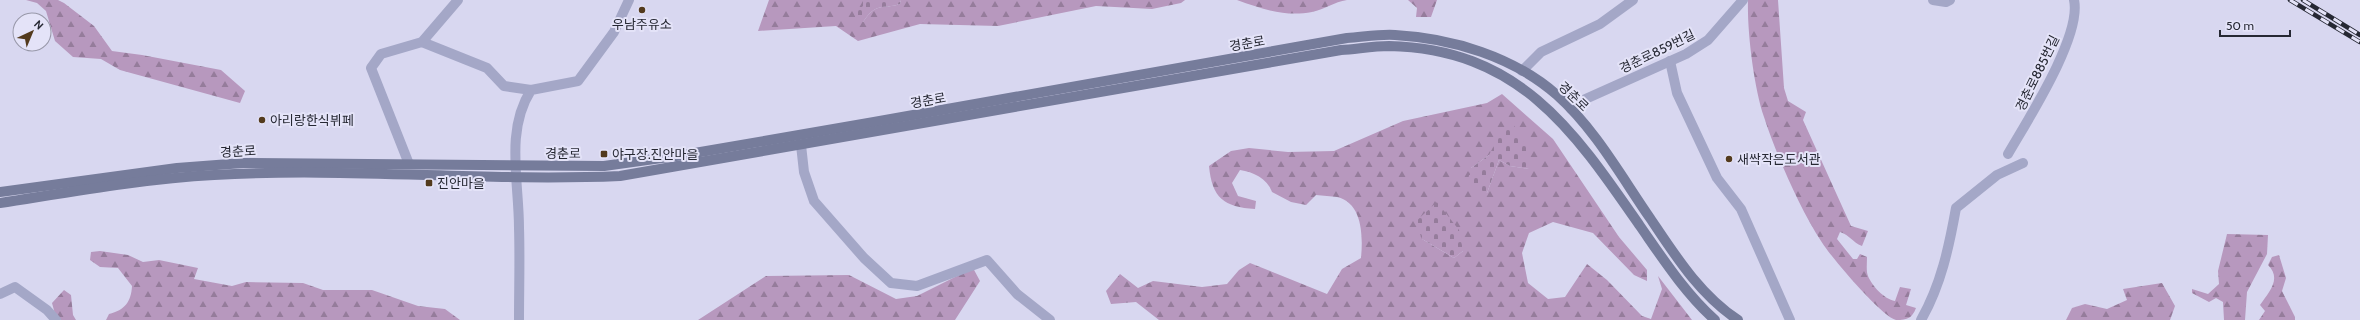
<svg xmlns="http://www.w3.org/2000/svg" width="2360" height="320" font-family="Cabin,'Noto Sans KR',sans-serif">
<style>
.forest{fill:url(#forest-firs);fill-rule:evenodd}
.cemetery{fill:url(#cemetery-stones)}
.lines{fill:none;stroke-linecap:round;stroke-linejoin:round}
.street{stroke:#a4a7c7;stroke-width:10}
.secondary{stroke:#767c9b;stroke-width:10}
.rail-casing{stroke:#262833;stroke-width:4.5}
.rail{stroke:#e4e3f8;stroke-width:3;stroke-dasharray:9;stroke-linecap:butt}
.poi-dot{fill:#533a1d;stroke:#e4e3f8;stroke-width:1.5}
.labels{text-anchor:middle;dominant-baseline:central;stroke-width:4;stroke-linejoin:round;paint-order:stroke}
.poi-label{font-size:13px;fill:#262833;stroke:#e4e3f8;text-anchor:start}
.street-label{font-size:13px;fill:#262833;stroke:#e4e3f8}
</style>
<defs>
<pattern id="forest-firs" width="22" height="20" patternUnits="userSpaceOnUse"><rect width="22" height="20" fill="#b798be"/><path d="M5 1l3.5 6h-7zM16 11l3.5 6h-7z" fill="#957c9b"/></pattern>
<pattern id="cemetery-stones" width="16" height="16" patternUnits="userSpaceOnUse"><rect width="16" height="16" fill="#b798be"/><path d="M2 7V4a2 2 0 0 1 4 0v3zM10 15v-3a2 2 0 0 1 4 0v3z" fill="#957c9b"/></pattern>
</defs>
<rect width="100%" height="100%" fill="#d8d7f0"/>
<g class="forest">
<path d="M26,0H58L64,3L94,26L112,51L142,55L221,70L245,91L240,103L120,70L101,59L73,57L55,41L46,11L37,3Z"/>
<path d="M769,0H863V22C877,1 882,10 900,4L901,0H1185L1181,3L1152,9L1096,6L998,26L920,24L858,41L836,26L758,31Z"/>
<path d="M1237,0H1347C1334,2 1325,9 1312,12C1285,17 1262,9 1237,0Z"/>
<path d="M1408,0H1437L1431,17H1416L1417,8Z"/>
<path d="M1748,0H1778L1784,88L1788,101L1806,112L1803,120L1851,226L1868,231L1862,246C1852,242 1851,236 1840,232L1837,239L1853,259H1857L1860,254L1867,257C1867,263 1866,271 1868,276C1872,286 1884,299 1895,301L1900,287L1911,289L1906,305L1916,308C1912,318 1908,320 1896,320C1882,317 1830,256 1821,241C1800,209 1776,154 1764,117C1754,87 1747,32 1748,0Z"/>
<path d="M1502,94L1553,139L1619,237L1647,270V281L1634,275L1593,233L1553,222L1529,233L1522,253L1528,283L1548,299L1565,297L1587,264L1607,280L1642,316L1651,319L1662,289L1658,276L1692,320H1159L1136,302L1111,304L1106,291L1120,274L1138,288L1153,281L1202,287L1227,284L1239,270L1250,263L1327,294L1342,269L1361,258C1363,237 1363,203 1337,197C1331,196 1323,196 1316,195L1306,205L1291,202L1272,192C1267,178 1253,172 1240,170L1232,183L1238,196L1256,201L1255,209C1224,207 1212,198 1209,166L1231,151L1249,148L1288,152L1334,151L1403,121L1487,103ZM1489,155L1530,169L1510,166L1499,160L1487,193L1471,168ZM1422,239L1463,251L1454,258Z"/>
<path d="M2227,234L2268,235L2267,254L2247,292L2245,320H2224L2223,302L2216,298L2209,302L2192,293V289L2208,294L2219,284L2218,271Z"/>
<path d="M100,251L128,255L143,262L159,260L198,268L194,279L232,286L246,282L303,283L323,290H372L418,306L445,309L460,320H106L109,314C125,310 131,302 132,286L118,268L100,267L90,260L91,252Z"/>
<path d="M2279,255L2286,278L2282,291L2295,317V320H2259L2265,311L2260,305C2269,292 2282,279 2268,265L2272,257Z"/>
<path d="M973,268L980,281L955,320H698L766,276L849,275L896,299L917,296Z"/>
<path d="M2162,283L2175,306L2170,320H2066L2072,308L2085,304L2107,309L2127,300L2123,289Z"/>
<path d="M64,290L71,295L73,315L76,320H61L55,314L52,303Z"/>
</g>
<g class="cemetery">
<path d="M863,0H901L900,4C882,10 877,1 863,22H857L854,13L863,6Z"/>
<path d="M1513,124L1528,148L1530,169L1510,166L1499,160L1487,193L1467,183L1471,168L1489,155L1503,128Z"/>
<path d="M1437,202L1459,230L1463,251L1454,258L1422,239L1415,222Z"/>
</g>
<g class="lines">
<g class="street">
<path d="M1933,0L1946,2L1950,0"/>
<path d="M422,42L487,68L504,86L531,90"/>
<path d="M1670,61L1677,93L1717,178L1741,209L1790,320"/>
<path d="M1522,71L1541,52L1600,24L1633,0"/>
<path d="M1571,109L1581,101L1686,54L1708,40L1743,0"/>
<path d="M801,145L804,172L814,201L864,258L891,283L917,286L987,260L1017,294L1050,320"/>
<path d="M2008,154C2027,121 2082,36 2074,0"/>
<path d="M409,164L371,68L381,54L422,42L458,0"/>
<path d="M0,294L15,287L47,310L56,320"/>
<path d="M519,320C519,289 520,258 519,228C519,181 505,131 531,90L578,81L614,32L629,0"/>
<path d="M1921,320C1941,285 1949,247 1956,208L1997,175L2023,163"/>
</g>
<g class="secondary">
<path d="M0,192L177,168L243,163L604,166L683,155L874,122L1347,38C1363,37 1379,34 1395,35C1452,38 1514,57 1557,95C1595,129 1621,176 1650,218C1675,255 1699,294 1738,320"/>
<path d="M0,203C71,192 142,179 214,175C349,167 485,182 620,176L1341,50C1357,49 1373,46 1389,46C1519,49 1573,129 1640,226C1663,259 1685,293 1715,320"/>
</g>
<defs>
<g id="rail">
<path d="M2290,0L2360,42"/>
<path d="M2303,0L2360,35"/>
</g>
</defs>
<use href="#rail" class="rail-casing"/>
<use href="#rail" class="rail"/>
</g>
<g class="poi-dot">
<circle cx="642" cy="10" r="4"/>
<circle cx="262" cy="120" r="4"/>
<rect x="600" y="150" width="8" height="8" rx="2"/>
<circle cx="1729" cy="159" r="4"/>
<rect x="425" y="179" width="8" height="8" rx="2"/>
</g>
<g class="labels">
<g class="poi-label">
<text x="642" y="24" text-anchor="middle">우남주유소</text>
<text x="270" y="120">아리랑한식뷔페</text>
<text x="612" y="154">야구장.진안마을</text>
<text x="1737" y="159">새싹작은도서관</text>
<text x="437" y="183">진안마을</text>
</g>
<g class="street-label">
<text transform="translate(1247 43) rotate(-10)">경춘로</text>
<text transform="translate(1657 51) rotate(-26)">경춘로859번길</text>
<text transform="translate(2037 73) rotate(-64)">경춘로885번길</text>
<text transform="translate(1574 96) rotate(44)">경춘로</text>
<text transform="translate(928 100) rotate(-10)">경춘로</text>
<text transform="translate(238 151) rotate(-3)">경춘로</text>
<text x="563" y="153">경춘로</text>
</g>
</g>
<g transform="translate(32 32) rotate(44)"><circle r="19" fill="#e4e3f8" stroke="#9898a9"/>
<path d="M0-3L7 15L0 10L-7 15Z" fill="#533a1d"/>
<text y="-6" font-size="11" font-weight="bold" text-anchor="middle" fill="#262833">N</text>
</g>
<path d="M2220 30v6h70v-6" fill="none" stroke="#262833" stroke-width="2"/>
<text x="2226" y="30" font-size="12" fill="#262833" stroke="#e4e3f8" stroke-width="3" paint-order="stroke">50 m</text>
</svg>
